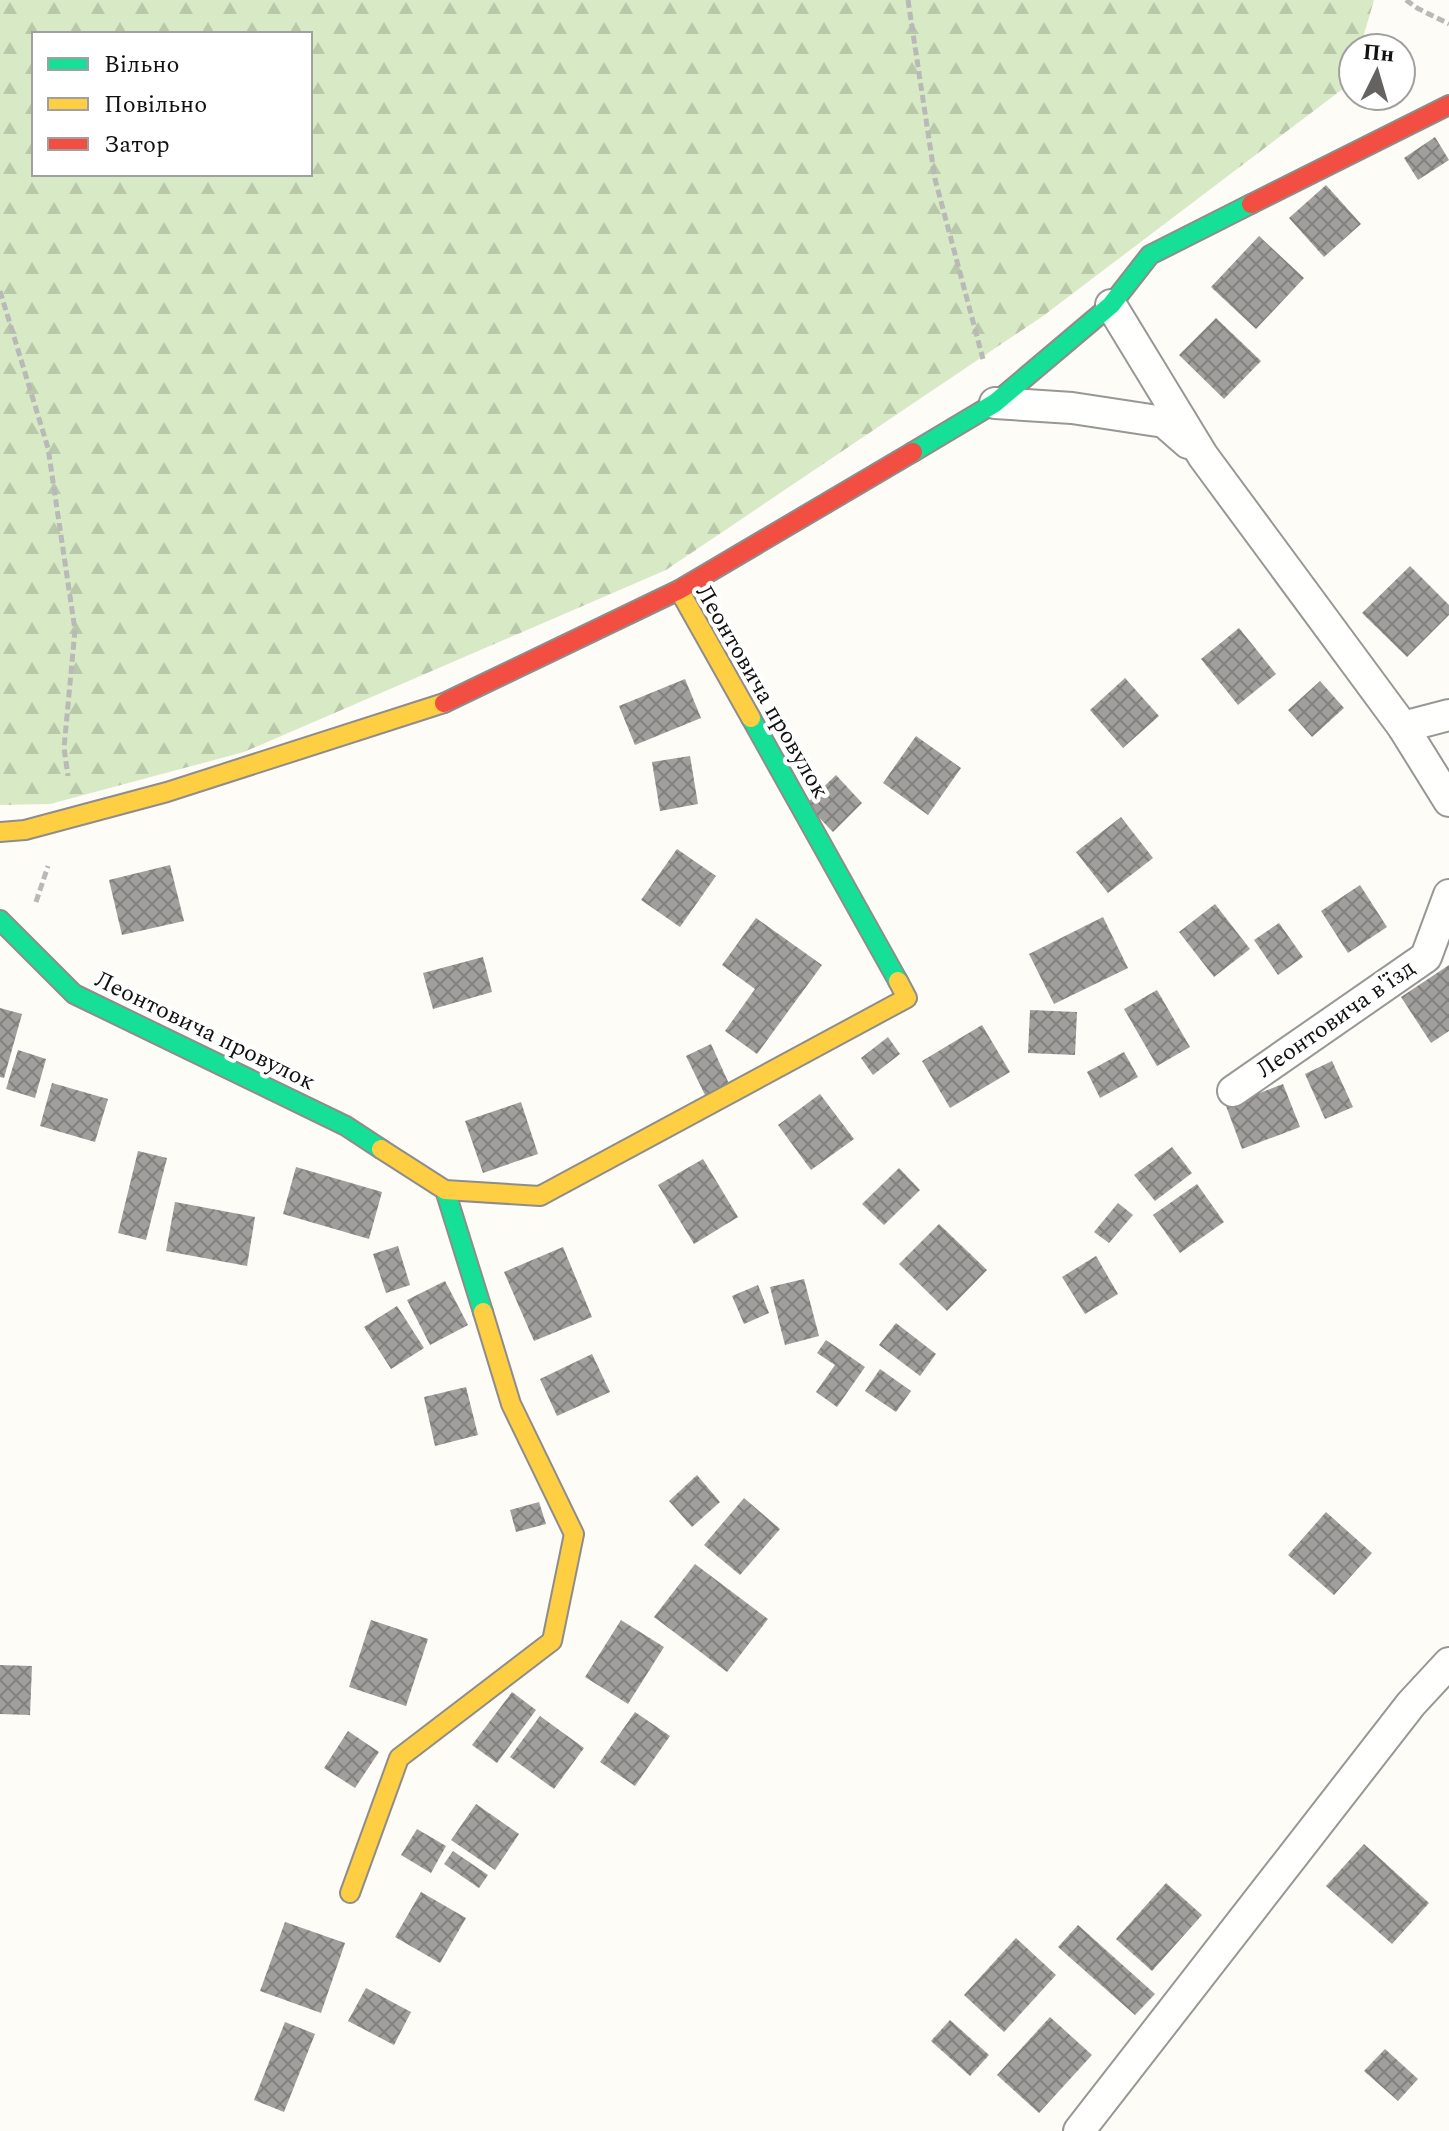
<svg xmlns="http://www.w3.org/2000/svg" width="1449" height="2131" font-family="Spectral,serif">
<style>
.forest{fill:url(#forest-firs);fill-rule:evenodd}
.building{fill:url(#building-cross-hatch)}
.lines{fill:none;stroke-linecap:round;stroke-linejoin:round}
.street-casing{stroke:#979795;stroke-width:34}
.fast-casing{stroke:#8e8d8b;stroke-width:22}
.slow-casing{stroke:#8e8d8b;stroke-width:22}
.jam-casing{stroke:#8e8d8b;stroke-width:22}
.path{stroke:#b9b9b8;stroke-width:5;stroke-dasharray:8 4;stroke-linecap:butt}
.street{stroke:#fffffe;stroke-width:30}
.fast{stroke:#16e098;stroke-width:18}
.slow{stroke:#ffcf43;stroke-width:18}
.jam{stroke:#f24e42;stroke-width:18}
.labels{text-anchor:middle;dominant-baseline:central;stroke-width:8;stroke-linejoin:round;paint-order:stroke}
.street-label{font-size:24px;fill:#111;stroke:#fff}
</style>
<defs>
<pattern id="forest-firs" width="22" height="20" patternUnits="userSpaceOnUse" patternTransform="scale(2)"><rect width="22" height="20" fill="#d8eac5"/><path d="M5 1l3.5 6h-7zM16 11l3.5 6h-7z" fill="#b8c8a8"/></pattern>
<pattern id="building-cross-hatch" width="8" height="8" patternUnits="userSpaceOnUse" patternTransform="scale(2)"><rect width="8" height="8" fill="#a19f9c"/><path d="M0 0l8 8M0 8l8-8" fill="none" stroke="#82807e"/></pattern>
</defs>
<rect width="100%" height="100%" fill="#fdfcf7"/>
<path class="forest" d="M0,0H1374L1360,48H1353V69L1348,85L1043,316L666,570L244,752L50,804L0,805ZM34,34H310V174H34Z"/>
<g class="building">
<path d="M1435,137L1449,160L1418,180L1404,158Z"/>
<path d="M1326,185L1361,224L1324,257L1289,218Z"/>
<path d="M1259,236L1304,278L1256,329L1211,287Z"/>
<path d="M1216,318L1261,361L1224,399L1179,355Z"/>
<path d="M1410,566L1449,605V615L1407,657L1362,613Z"/>
<path d="M1239,628L1276,674L1238,705L1201,659Z"/>
<path d="M1125,678L1159,716L1123,748L1090,710Z"/>
<path d="M685,679L701,718L635,745L619,706Z"/>
<path d="M1320,681L1344,708L1312,737L1288,710Z"/>
<path d="M916,736L961,768L928,815L883,783Z"/>
<path d="M690,756L698,804L660,811L652,762Z"/>
<path d="M836,775L862,803L833,832L806,804Z"/>
<path d="M1121,817L1153,858L1108,893L1076,852Z"/>
<path d="M677,849L716,876L680,927L641,900Z"/>
<path d="M170,865L184,921L122,935L109,880Z"/>
<path d="M1360,885L1387,927L1348,953L1321,911Z"/>
<path d="M1215,904L1250,949L1214,977L1179,932Z"/>
<path d="M1103,917L1128,968L1054,1004L1029,954Z"/>
<path d="M756,918L822,965L757,1054L725,1031L755,989L722,965Z"/>
<path d="M1279,923L1303,957L1278,975L1254,940Z"/>
<path d="M483,957L492,992L433,1009L423,973Z"/>
<path d="M1449,965V1031L1431,1043L1401,997Z"/>
<path d="M1157,990L1190,1047L1157,1066L1124,1009Z"/>
<path d="M0,1008L22,1014L4,1078L0,1077Z"/>
<path d="M1030,1010L1077,1012L1075,1055L1028,1053Z"/>
<path d="M982,1025L1010,1072L950,1108L922,1061Z"/>
<path d="M888,1037L900,1054L873,1075L861,1058Z"/>
<path d="M711,1044L730,1086L706,1097L686,1056Z"/>
<path d="M18,1050L46,1059L35,1098L6,1089Z"/>
<path d="M1124,1052L1138,1077L1100,1098L1087,1072Z"/>
<path d="M1332,1061L1353,1107L1325,1119L1305,1074Z"/>
<path d="M52,1083L108,1099L95,1142L40,1126Z"/>
<path d="M1283,1084L1300,1127L1242,1149L1226,1106Z"/>
<path d="M820,1094L854,1139L811,1170L778,1125Z"/>
<path d="M521,1102L538,1154L483,1173L465,1121Z"/>
<path d="M1172,1147L1192,1173L1155,1201L1134,1175Z"/>
<path d="M138,1151L167,1158L146,1240L118,1233Z"/>
<path d="M703,1159L738,1217L694,1244L658,1185Z"/>
<path d="M296,1167L382,1192L369,1239L283,1214Z"/>
<path d="M899,1168L920,1190L884,1225L862,1204Z"/>
<path d="M1197,1184L1224,1222L1180,1253L1153,1215Z"/>
<path d="M175,1202L255,1217L247,1266L166,1251Z"/>
<path d="M1118,1203L1133,1215L1109,1243L1094,1232Z"/>
<path d="M939,1224L987,1270L947,1311L899,1264Z"/>
<path d="M398,1246L410,1285L386,1293L373,1254Z"/>
<path d="M563,1247L592,1317L534,1341L504,1272Z"/>
<path d="M1096,1256L1118,1294L1085,1314L1062,1277Z"/>
<path d="M804,1279L819,1336L785,1345L770,1287Z"/>
<path d="M445,1281L468,1325L430,1345L407,1300Z"/>
<path d="M758,1285L769,1313L744,1324L732,1296Z"/>
<path d="M397,1306L424,1348L391,1369L364,1327Z"/>
<path d="M896,1323L936,1354L920,1376L879,1345Z"/>
<path d="M826,1340L865,1367L837,1407L816,1392L835,1365L817,1353Z"/>
<path d="M592,1354L610,1392L557,1416L540,1379Z"/>
<path d="M880,1369L911,1391L896,1412L865,1391Z"/>
<path d="M466,1387L478,1435L435,1446L424,1397Z"/>
<path d="M697,1475L720,1502L692,1527L669,1501Z"/>
<path d="M744,1498L780,1529L740,1575L704,1545Z"/>
<path d="M539,1502L546,1524L516,1532L510,1510Z"/>
<path d="M1326,1512L1372,1553L1334,1595L1288,1555Z"/>
<path d="M695,1564L768,1619L727,1672L654,1617Z"/>
<path d="M371,1620L428,1639L406,1706L349,1687Z"/>
<path d="M621,1620L664,1647L628,1704L585,1677Z"/>
<path d="M0,1665L32,1666L30,1715L0,1714Z"/>
<path d="M512,1692L536,1710L497,1763L472,1745Z"/>
<path d="M635,1712L670,1736L635,1786L600,1762Z"/>
<path d="M540,1716L584,1748L554,1789L510,1757Z"/>
<path d="M348,1731L379,1752L355,1788L324,1768Z"/>
<path d="M476,1804L519,1834L495,1870L451,1840Z"/>
<path d="M417,1829L446,1846L431,1873L401,1855Z"/>
<path d="M1364,1844L1429,1903L1392,1944L1326,1886Z"/>
<path d="M453,1851L488,1875L479,1888L444,1864Z"/>
<path d="M1166,1883L1202,1915L1152,1971L1116,1939Z"/>
<path d="M421,1892L466,1918L440,1963L395,1937Z"/>
<path d="M285,1922L345,1943L321,2013L260,1991Z"/>
<path d="M1078,1925L1155,1994L1135,2015L1058,1947Z"/>
<path d="M1016,1938L1056,1975L1004,2032L964,1995Z"/>
<path d="M366,1988L411,2012L394,2045L348,2021Z"/>
<path d="M1050,2017L1092,2055L1039,2113L997,2075Z"/>
<path d="M950,2020L989,2055L970,2076L931,2041Z"/>
<path d="M285,2022L315,2034L284,2112L254,2100Z"/>
<path d="M1385,2049L1418,2079L1398,2101L1364,2071Z"/>
</g>
<g class="lines">
<defs>
<g id="street">
<path d="M1111,305L1203,456L1403,727L1449,801"/>
<path d="M995,403L1072,408L1164,422L1188,443"/>
<path d="M1403,727L1449,715"/>
<path d="M1233,1091L1426,957L1449,895"/>
<path d="M1079,2131L1411,1704L1449,1663"/>
</g>
<g id="fast">
<path d="M913,452L995,403L1111,305L1150,255L1251,204"/>
<path d="M751,718L898,981"/>
<path d="M0,920L74,994L346,1126L381,1149"/>
<path d="M445,1190L483,1312"/>
</g>
<g id="slow">
<path d="M679,590L751,718"/>
<path d="M0,832L25,830L167,792L444,703"/>
<path d="M381,1149L445,1190L540,1196L907,998L898,981"/>
<path d="M350,1893L399,1758L552,1641L574,1534L511,1404L483,1312"/>
</g>
<g id="jam">
<path d="M1251,204L1449,105"/>
<path d="M444,703L679,590L913,452"/>
</g>
</defs>
<use href="#street" class="street-casing"/>
<use href="#fast" class="fast-casing"/>
<use href="#slow" class="slow-casing"/>
<use href="#jam" class="jam-casing"/>
<g class="path">
<path d="M908,0L935,179L983,359"/>
<path d="M1406,0L1417,8L1449,24"/>
<path d="M0,291L48,448L75,630L64,748L68,776"/>
<path d="M36,902L48,866"/>
</g>
<use href="#street" class="street"/>
<use href="#fast" class="fast"/>
<use href="#slow" class="slow"/>
<use href="#jam" class="jam"/>
</g>
<g class="labels">
<g class="street-label">
<text transform="translate(762 692) rotate(60)">Леонтовича провулок</text>
<text transform="translate(1336 1019) rotate(-35)">Леонтовича в'їзд</text>
<text transform="translate(205 1031) rotate(26)">Леонтовича провулок</text>
</g>
</g>
<rect x="32" y="32" width="280" height="144" fill="#ffffff" stroke="#a0a0a0" stroke-width="2"/>
<rect x="48" y="58" width="40" height="12" fill="#16e098" stroke="#a0a0a0" stroke-width="2"/>
<text x="104" y="72" font-size="24" fill="#111111">Вільно</text>
<rect x="48" y="98" width="40" height="12" fill="#ffcf43" stroke="#a0a0a0" stroke-width="2"/>
<text x="104" y="112" font-size="24" fill="#111111">Повільно</text>
<rect x="48" y="138" width="40" height="12" fill="#f24e42" stroke="#a0a0a0" stroke-width="2"/>
<text x="104" y="152" font-size="24" fill="#111111">Затор</text>
<g transform="translate(1377 72) rotate(5)"><circle r="38" fill="#ffffff" stroke="#a0a0a0" stroke-width="2"/>
<path d="M0-6L14 30L0 20L-14 30Z" fill="#646362"/>
<text y="-12" font-size="22" font-weight="bold" text-anchor="middle" fill="#111111">Пн</text>
</g>
</svg>
